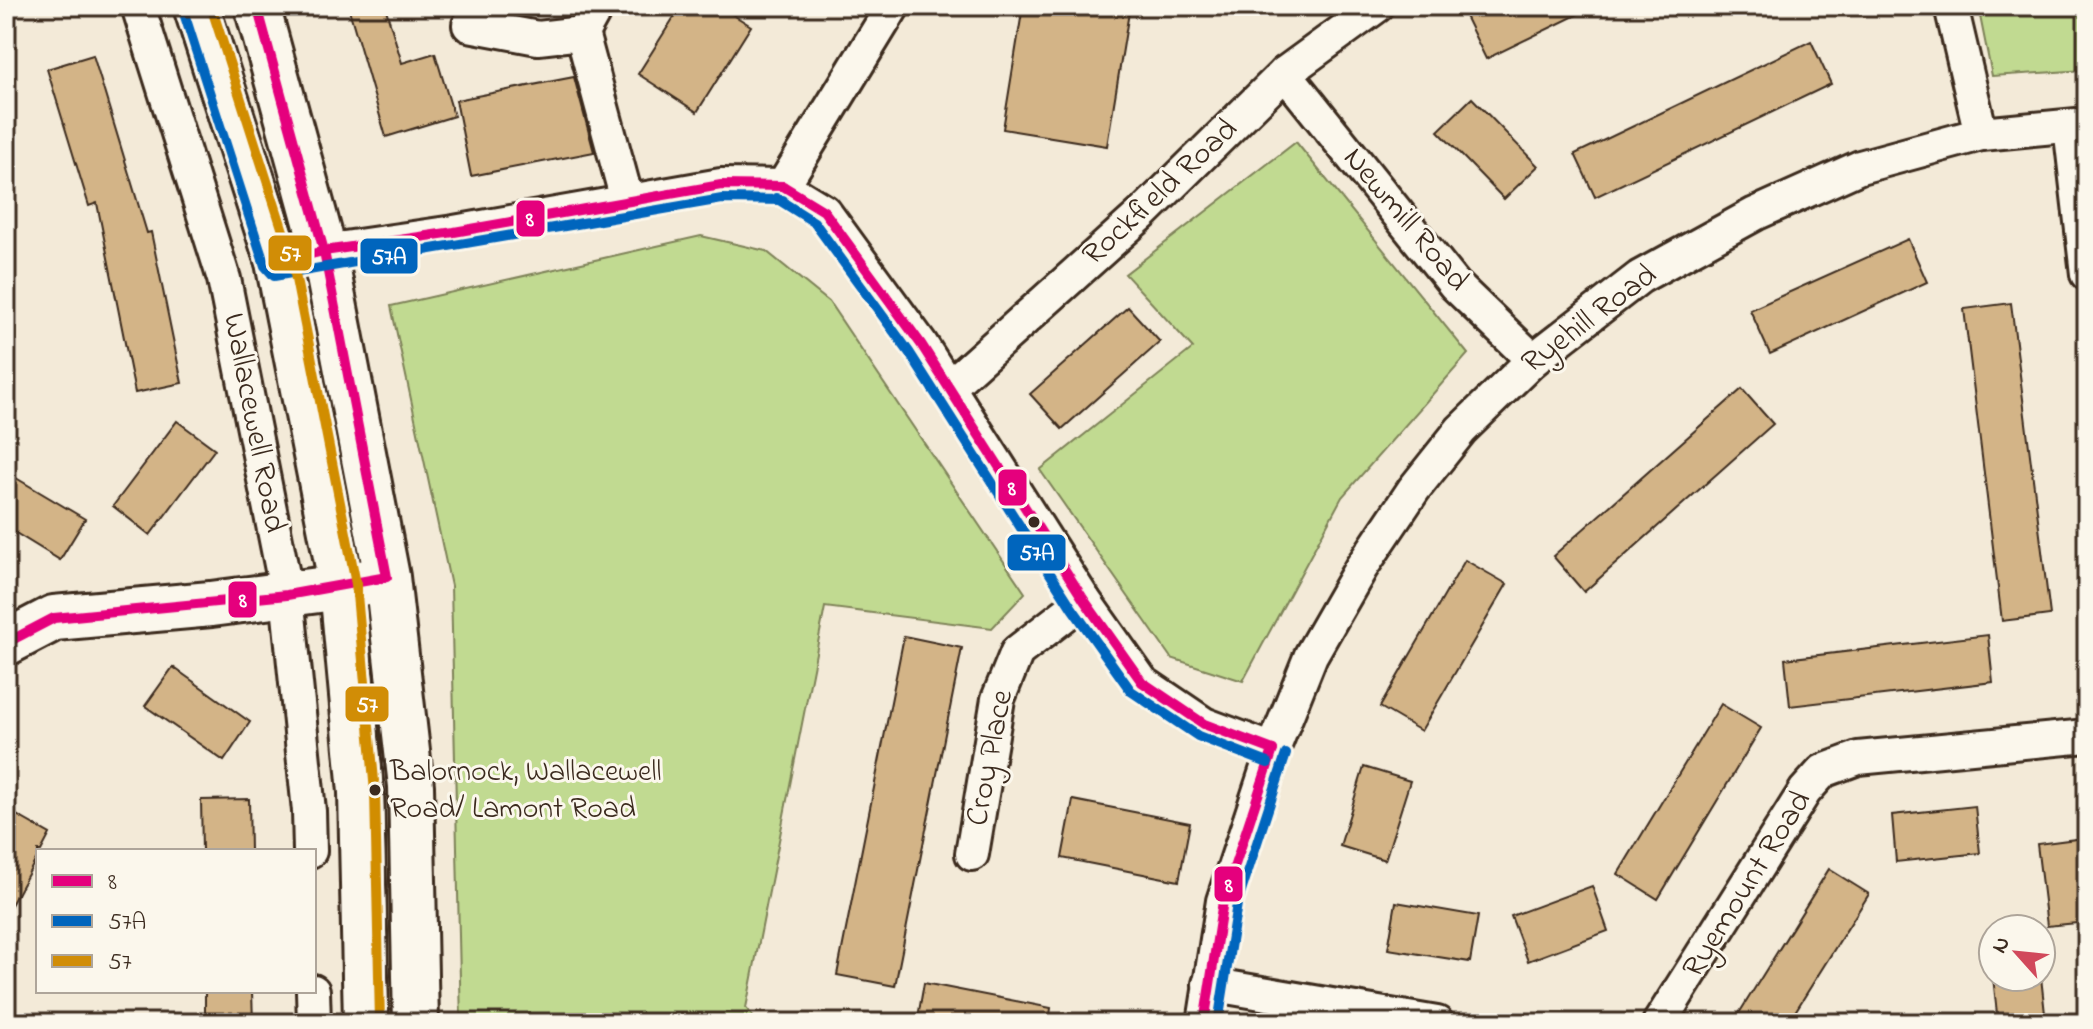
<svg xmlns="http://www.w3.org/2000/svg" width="2093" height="1029" font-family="'Indie Flower',sans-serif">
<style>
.green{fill:#c1da91;stroke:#7e8258;stroke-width:2}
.building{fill:#d3b487;stroke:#3b2a1e;stroke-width:2}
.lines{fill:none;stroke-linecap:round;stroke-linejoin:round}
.street-casing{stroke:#3b2a1e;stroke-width:38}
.secondary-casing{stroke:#3b2a1e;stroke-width:50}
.street{stroke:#fbf7ec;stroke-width:32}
.secondary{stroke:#fbf7ec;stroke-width:44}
.bus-1-casing{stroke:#fbf7ec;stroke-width:16}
.bus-2-casing{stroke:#fbf7ec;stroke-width:16}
.bus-3-casing{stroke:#fbf7ec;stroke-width:16}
.bus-1{stroke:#e5007d;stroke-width:10}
.bus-2{stroke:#0065bd;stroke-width:10}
.bus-3{stroke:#d18d06;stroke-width:10}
.bus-dot{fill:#3b2a1e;stroke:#fbf7ec;stroke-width:3}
.labels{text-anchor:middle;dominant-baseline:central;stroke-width:6;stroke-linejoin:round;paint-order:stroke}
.bus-label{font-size:30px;fill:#3b2a1e;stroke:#fbf7ec;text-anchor:start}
.street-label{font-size:32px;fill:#3b2a1e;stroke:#fbf7ec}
.line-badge{stroke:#fbf7ec;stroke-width:3}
.badge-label{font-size:22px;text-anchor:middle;font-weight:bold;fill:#fff}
</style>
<rect width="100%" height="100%" fill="#f3ead8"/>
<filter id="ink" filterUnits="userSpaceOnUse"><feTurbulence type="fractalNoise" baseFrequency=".0125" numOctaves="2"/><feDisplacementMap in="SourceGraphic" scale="16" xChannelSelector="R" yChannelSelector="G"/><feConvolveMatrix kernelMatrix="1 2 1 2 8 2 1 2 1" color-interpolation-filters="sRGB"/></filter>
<g filter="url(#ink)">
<g class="green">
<path d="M1978,6H2087V70L1992,76Z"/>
<path d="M1296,142L1468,354L1342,497L1243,681L1171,658L1040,470L1193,348L1125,274Z"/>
<path d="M701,236L766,251L829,302L1025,593L992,628L825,607L746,1008L758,1023H461L451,586L391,306Z"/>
</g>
<g class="building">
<path d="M348,6H385L402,63L435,53L454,116L386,137Z"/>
<path d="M681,6H719L751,26L697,112L638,74Z"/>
<path d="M1023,6H1130L1107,146L1003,129Z"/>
<path d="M1486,6H1595L1486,59L1465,16Z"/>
<path d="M1811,41L1831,84L1595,197L1575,154Z"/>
<path d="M93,55L147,233L151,232L182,383L135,393L97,203L89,206L47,69Z"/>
<path d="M574,77L594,152L471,176L456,100Z"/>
<path d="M1472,98L1538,166L1504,199L1438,131Z"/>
<path d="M1908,239L1927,282L1770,354L1750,310Z"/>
<path d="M2011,303L2050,615L2002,621L1964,309Z"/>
<path d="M1128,307L1160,342L1062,429L1030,394Z"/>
<path d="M1742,389L1773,424L1584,592L1553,556Z"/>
<path d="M177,421L215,449L150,535L113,506Z"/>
<path d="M6,472L85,519L60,560L6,527Z"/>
<path d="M1465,560L1507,584L1421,731L1380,707Z"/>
<path d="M1988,635L1993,682L1790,706L1785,659Z"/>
<path d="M904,636L962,648L895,986L837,975Z"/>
<path d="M173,667L250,722L224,761L145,706Z"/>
<path d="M1721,704L1761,728L1658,899L1618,874Z"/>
<path d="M1364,767L1410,781L1385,860L1340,846Z"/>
<path d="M249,799L250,851H202L201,800Z"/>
<path d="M1073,800L1190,823L1179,881L1062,858Z"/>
<path d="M1975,806L1980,853L1896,862L1892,815Z"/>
<path d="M6,809L50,834L41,851H38V856L6,914Z"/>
<path d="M2084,838L2087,922L2047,926L2037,844Z"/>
<path d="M1829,869L1869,894L1788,1023H1733Z"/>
<path d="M1592,886L1608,931L1528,961L1511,916Z"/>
<path d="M1396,902L1478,916L1470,962L1388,949Z"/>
<path d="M1993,977H2041L2046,1023H1998Z"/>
<path d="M924,983L1051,1008L1049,1023H917Z"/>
<path d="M205,991H252L253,1023H205Z"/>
</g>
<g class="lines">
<defs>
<g id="street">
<path d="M138,6L224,279L287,595L309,811L310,851"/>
<path d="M1951,6L1981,134"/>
<path d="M469,25L538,38L582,33L627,200"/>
<path d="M582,33L597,6"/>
<path d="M1285,73L1455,285L1533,360"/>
<path d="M2070,126L2087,274"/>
<path d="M783,186L824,211L921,344L1084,600L1142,682L1204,724L1273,750"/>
<path d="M783,186L893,6"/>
<path d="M278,262L324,251L454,232L721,185L783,186"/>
<path d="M949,387L1144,212L1285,73L1377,6"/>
<path d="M972,854L998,699L1017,652L1084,600"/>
<path d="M1209,984L1437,1023"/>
<path d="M313,991L314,1023"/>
<path d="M1204,1023L1223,901L1273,750L1311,655L1361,568L1414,489L1461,430L1533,360L1640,277L1755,214L1860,167L1981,134L2087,124"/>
<path d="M1659,1023L1805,791L1823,771L1858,758L2087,736"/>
</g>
<g id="secondary">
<path d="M196,6L278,262L342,587L361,792L366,1023"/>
<path d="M257,6L324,251L387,577L411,786L416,1023"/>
<path d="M6,643L54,618L211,604L342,587L371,581"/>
</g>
</defs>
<use href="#street" class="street-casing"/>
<use href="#secondary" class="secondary-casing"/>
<use href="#street" class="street"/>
<use href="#secondary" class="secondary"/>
<defs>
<g id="bus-1">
<path d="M783,186L824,211L921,344L1084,600L1142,682L1204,724L1273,750"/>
<path d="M278,262L324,251L454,232L721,185L783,186"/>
<path d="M6,643L54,618L287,595L387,577L324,251L257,6"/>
<path d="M1204,1023L1223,901L1273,750"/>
</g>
<g id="bus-2">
<path d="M183,10L265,266L274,276L722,199L783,200"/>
<path d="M776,198L814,222L909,352L1072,608L1131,691L1198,736L1268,763"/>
<path d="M1218,1023L1237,904L1286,754"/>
</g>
<path id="bus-3" d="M211,6L292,259L356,584L375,792L380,1023"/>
</defs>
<use href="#bus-1" class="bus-1-casing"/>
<use href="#bus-2" class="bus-2-casing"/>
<use href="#bus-3" class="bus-3-casing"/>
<use href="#bus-1" class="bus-1"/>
<use href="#bus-2" class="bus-2"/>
<use href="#bus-3" class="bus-3"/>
</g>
</g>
<g class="bus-dot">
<circle cx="1034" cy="522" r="7"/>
<circle cx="375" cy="790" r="7"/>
</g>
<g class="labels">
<g class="bus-label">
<text x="390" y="773">Balornock, Wallacewell<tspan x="390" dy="37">Road/ Lamont Road</tspan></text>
</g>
<g class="street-label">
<text transform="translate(1161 193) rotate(-43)">Rockfield Road</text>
<text transform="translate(1405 220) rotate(50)">Newmill Road</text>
<text transform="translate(1590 320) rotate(-37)">Ryehill Road</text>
<text transform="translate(253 423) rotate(79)">Wallacewell Road</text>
<text transform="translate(991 758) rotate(-79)">Croy Place</text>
<text transform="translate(1748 885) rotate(-58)">Ryemount Road</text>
</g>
</g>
<g class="line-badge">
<rect x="515" y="199" width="31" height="39" rx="8" fill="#e5007d"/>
<rect x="267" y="234" width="46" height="38" rx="8" fill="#d18d06"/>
<rect x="359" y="237" width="60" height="38" rx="8" fill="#0065bd"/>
<rect x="997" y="468" width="31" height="39" rx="8" fill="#e5007d"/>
<rect x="1006" y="533" width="61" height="39" rx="8" fill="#0065bd"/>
<rect x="227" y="580" width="31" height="39" rx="8" fill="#e5007d"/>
<rect x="344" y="685" width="46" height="38" rx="8" fill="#d18d06"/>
<rect x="1213" y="865" width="31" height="38" rx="8" fill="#e5007d"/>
</g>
<g class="badge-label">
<text x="530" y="226">8</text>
<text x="290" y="261">57</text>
<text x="389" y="264">57A</text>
<text x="1012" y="495">8</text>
<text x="1037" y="560">57A</text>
<text x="243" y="607">8</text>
<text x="367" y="712">57</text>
<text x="1229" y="892">8</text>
</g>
<rect width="2093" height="1029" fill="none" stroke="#fbf7ec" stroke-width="32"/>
<rect x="16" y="16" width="2061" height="997" fill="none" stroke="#3b2a1e" stroke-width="3" filter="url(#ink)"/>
<rect x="36" y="849" width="280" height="144" fill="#fbf7ec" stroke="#aea59a" stroke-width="2"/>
<rect x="52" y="875" width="40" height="12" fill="#e5007d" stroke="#aea59a" stroke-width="2"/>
<text x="108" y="889" font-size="24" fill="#3b2a1e">8</text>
<rect x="52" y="915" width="40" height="12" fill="#0065bd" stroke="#aea59a" stroke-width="2"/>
<text x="108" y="929" font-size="24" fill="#3b2a1e">57A</text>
<rect x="52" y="955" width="40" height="12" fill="#d18d06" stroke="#aea59a" stroke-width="2"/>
<text x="108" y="969" font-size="24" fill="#3b2a1e">57</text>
<g transform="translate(2017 953) rotate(297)"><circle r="38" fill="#fbf7ec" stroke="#aea59a" stroke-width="2"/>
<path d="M0-6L14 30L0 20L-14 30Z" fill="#d1495b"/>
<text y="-12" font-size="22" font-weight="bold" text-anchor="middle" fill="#3b2a1e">N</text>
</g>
</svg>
